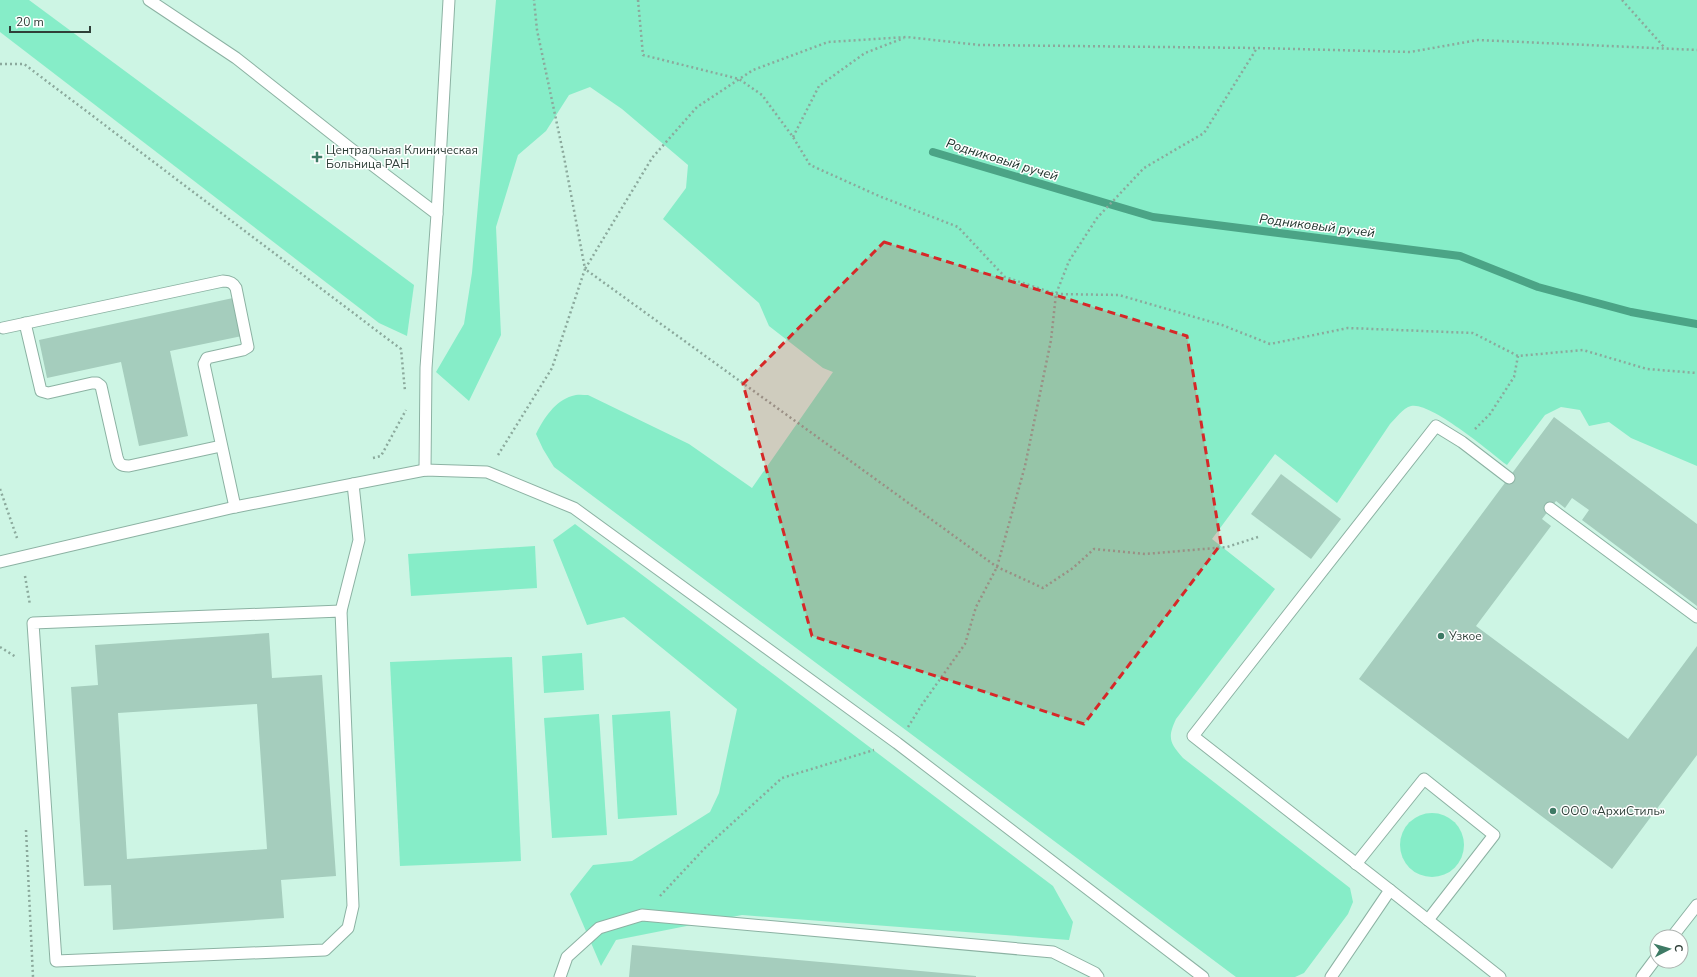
<svg xmlns="http://www.w3.org/2000/svg" width="1697" height="977" font-family="'Nunito Sans',sans-serif">
<style>
.green{fill:#86edc8}
.lines{fill:none;stroke-linecap:round;stroke-linejoin:round}
.stream{stroke:#4ba486;stroke-width:8}
.building{fill:#a5cdbd;fill-rule:evenodd}
.lane-casing{stroke:#8cb2a3;stroke-width:13}
.path{stroke:#8ba99c;stroke-width:2.5;stroke-dasharray:2 3;stroke-linecap:butt}
.lane{stroke:#fff;stroke-width:11}
.marked{fill:#d62828;fill-opacity:0.2;stroke:#d62828;stroke-width:3;stroke-dasharray:8 5;stroke-linejoin:round}
.poi-dot{fill:#3e7a65;stroke:#fff;stroke-width:1.5}
.labels{text-anchor:middle;dominant-baseline:central;stroke-width:3;stroke-linejoin:round;paint-order:stroke}
.poi-label{font-size:12px;fill:#2f3f38;stroke:#fff;text-anchor:start}
.water-label{font-size:13px;font-style:italic;fill:#1b3028;stroke:#fff}
</style>
<rect width="100%" height="100%" fill="#cdf5e4"/>
<g class="green">
<path d="M0,0H29L414,285L407,336L379,323L0,32Z"/>
<path d="M496,0H1697V466L1631,438L1609,422L1589,426L1580,410L1561,407L1545,415L1507,465C1490,452 1430,401 1411,406C1403,408 1396,418 1390,424L1337,503L1275,454L1212,539L1275,589L1176,719C1167,738 1170,743 1183,758L1350,888L1353,902L1348,914L1304,973L1295,977H1236L554,467L543,449L536,434C544,418 555,401 572,396C577,394 583,395 588,395L689,444L752,488L833,372L823,368L769,326L759,303L663,219L686,188L688,165L622,109L590,87L569,95L546,131L518,155L496,227L501,335L469,401L436,372L464,324L472,273Z"/>
<path d="M575,524L1053,886L1073,922L1069,940L742,915L616,940L601,966L570,894L593,865L632,861L710,812L719,793L737,709L624,617L587,625L553,540Z"/>
<path d="M535,546L537,588L411,596L408,554Z"/>
<path d="M582,653L584,690L544,693L542,656Z"/>
<path d="M512,657L521,861L400,866L390,662Z"/>
<path d="M670,711L677,815L618,819L612,715Z"/>
<path d="M599,714L607,835L552,838L544,718Z"/>
<circle cx="1432" cy="845" r="32"/>
</g>
<g class="lines">
<path class="stream" d="M933,152L1153,217L1460,256L1538,287L1631,312L1697,324"/>
</g>
<g class="building">
<path d="M233,298L242,336L170,351L188,436L139,446L121,362L47,378L39,340Z"/>
<path d="M1554,417L1697,524V606L1582,520L1589,510L1572,498L1565,508L1556,501L1542,519L1551,526L1476,626L1628,739L1697,646V755L1612,869L1359,679Z"/>
<path d="M1281,474L1341,519L1311,559L1251,514Z"/>
<path d="M269,633L272,678L322,675L336,876L281,880L284,918L113,930L111,885L84,886L71,687L98,685L95,645ZM257,704L267,849L127,859L118,713Z"/>
<path d="M632,945L976,976V977H629Z"/>
</g>
<g class="lines">
<defs>
<g id="lane">
<path d="M149,0L236,58L350,148L437,214L426,368L425,470"/>
<path d="M437,214L449,0"/>
<path d="M25,323L41,391L48,393L92,383H97L101,386L117,457C119,464 121,466 129,466L221,446"/>
<path d="M3,328L223,281C229,281 233,282 236,288L248,347L243,350L207,358L204,364L235,507"/>
<path d="M1550,508L1697,617"/>
<path d="M0,562L235,507L425,470L487,472L574,508L897,743L1203,977"/>
<path d="M341,611L353,906L348,928L325,950L56,961L33,623Z"/>
<path d="M341,611L359,540L353,484"/>
<path d="M1356,864L1424,779L1494,835L1428,920"/>
<path d="M1390,890L1500,977"/>
<path d="M1672,937L1697,905"/>
<path d="M560,977L567,957L599,928L642,915L1053,952L1095,973L1098,977"/>
<path d="M1331,977L1390,890L1193,736L1436,426L1462,442L1509,478"/>
<path d="M1642,977L1657,957"/>
</g>
</defs>
<use href="#lane" class="lane-casing"/>
<g class="path">
<path d="M638,0L643,55L739,79L762,95L793,137L810,165L879,196L958,227L1005,277L1056,294L1119,295L1222,325L1270,344L1348,328L1473,333L1518,356L1583,350L1647,369L1697,373"/>
<path d="M1622,0L1664,47"/>
<path d="M0,64H24L401,349L405,391"/>
<path d="M793,137L819,86L865,53L904,38"/>
<path d="M1475,429L1490,414L1514,377L1518,356"/>
<path d="M498,455L552,368L585,269L564,157L537,30L534,0"/>
<path d="M373,458L381,456L406,410"/>
<path d="M0,489L17,538"/>
<path d="M1258,537L1227,547L1145,554L1094,549L1073,568L1043,588L997,567L585,269L652,158L697,107L753,70L828,42L907,37L979,45L1257,48L1410,52L1478,40L1697,50"/>
<path d="M25,576L30,605"/>
<path d="M0,647L16,657"/>
<path d="M908,727L921,706L965,644L976,607L997,567L1025,466L1051,340L1056,294L1069,261L1097,218L1144,168L1204,133L1257,48"/>
<path d="M26,830L33,977"/>
<path d="M660,896L705,848L782,778L874,750"/>
</g>
<use href="#lane" class="lane"/>
</g>
<path class="marked" d="M884,242L1187,336L1221,544L1084,724L812,636L743,384Z"/>
<g class="poi-dot">
<path d="M315 151h4v4h4v4h-4v4h-4v-4h-4v-4h4z"/>
<circle cx="1441" cy="636" r="4"/>
<circle cx="1553" cy="811" r="4"/>
</g>
<g class="labels">
<g class="poi-label">
<text x="326" y="150">Центральная Клиническая<tspan x="326" dy="14">Больница РАН</tspan></text>
<text x="1449" y="636">Узкое</text>
<text x="1561" y="811">ООО «АрхиСтиль»</text>
</g>
<g class="water-label">
<text transform="translate(1002 160) rotate(17)">Родниковый ручей</text>
<text transform="translate(1317 226) rotate(7)">Родниковый ручей</text>
</g>
</g>
<g transform="translate(1669 949) rotate(84)"><circle r="19" fill="#ffffff" stroke="#acb2af"/>
<path d="M0-3L7 15L0 10L-7 15Z" fill="#3e7a65"/>
<text y="-6" font-size="11" font-weight="bold" text-anchor="middle" fill="#2f3f38">С</text>
</g>
<path d="M10 26v6h80v-6" fill="none" stroke="#2f3f38" stroke-width="2"/>
<text x="16" y="26" font-size="12" fill="#2f3f38" stroke="#ffffff" stroke-width="3" paint-order="stroke">20 m</text>
</svg>
